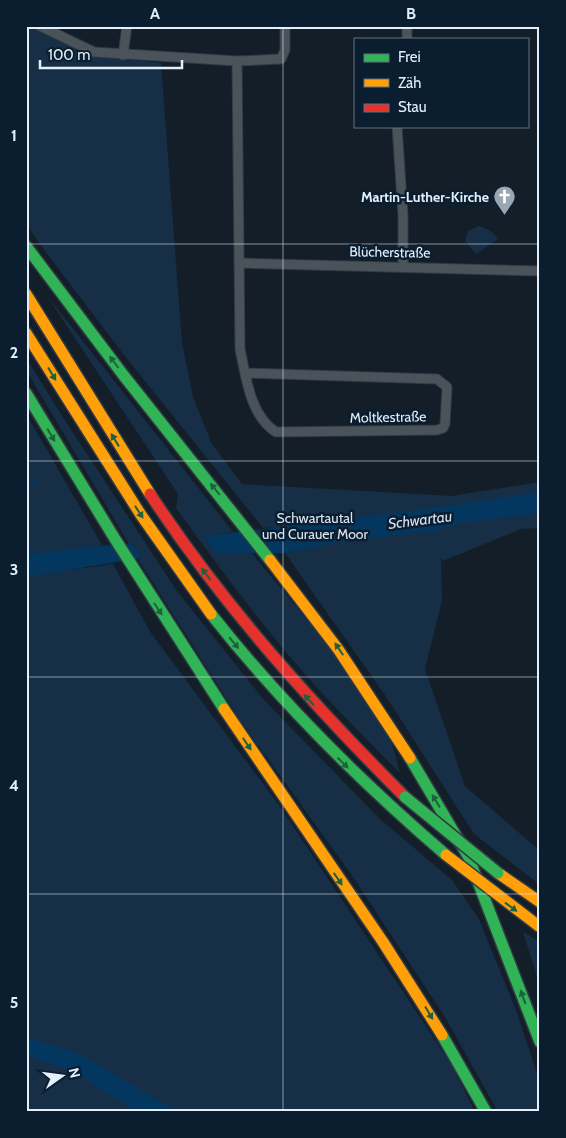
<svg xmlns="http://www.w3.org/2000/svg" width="566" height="1138" font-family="Cabin,sans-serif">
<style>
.green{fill:#162f46}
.water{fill:#043760}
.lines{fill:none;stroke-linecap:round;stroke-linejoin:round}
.stream{stroke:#043760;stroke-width:3}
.street-casing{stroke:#323b44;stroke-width:11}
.fast-casing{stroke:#323b44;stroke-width:14}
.slow-casing{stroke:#323b44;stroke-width:14}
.jam-casing{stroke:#323b44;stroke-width:14}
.street{stroke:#4b535a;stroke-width:9}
.fast{stroke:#30b455;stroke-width:11}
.slow{stroke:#ff9f0a;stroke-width:11}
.jam{stroke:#e5322d;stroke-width:11}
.fast-bridge-casing{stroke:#323b44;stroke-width:14;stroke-linecap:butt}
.slow-bridge-casing{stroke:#323b44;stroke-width:14;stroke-linecap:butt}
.fast-bridge{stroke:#30b455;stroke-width:11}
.slow-bridge{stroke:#ff9f0a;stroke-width:11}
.oneway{fill:#1c6241}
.grid{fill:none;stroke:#e3f0fc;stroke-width:1;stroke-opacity:0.55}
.labels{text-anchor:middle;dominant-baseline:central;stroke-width:5;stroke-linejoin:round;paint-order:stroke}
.poi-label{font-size:14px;font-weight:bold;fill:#e3f0fc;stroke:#0b1e30;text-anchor:end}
.street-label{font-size:14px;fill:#e3f0fc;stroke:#0b1e30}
.park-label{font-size:14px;fill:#d8e5f4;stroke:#0b1e30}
.water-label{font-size:15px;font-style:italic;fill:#d6e3f2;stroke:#0b1e30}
.neatline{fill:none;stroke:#e3f0fc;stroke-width:2}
.grid-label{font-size:16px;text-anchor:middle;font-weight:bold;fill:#e3f0fc}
</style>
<rect width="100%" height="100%" fill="#131e28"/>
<g class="green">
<path d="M26,26H31L85,54L161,63L182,343L193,397L212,444L242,484L452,496L540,482V528L521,529L443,561L441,558L442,600L425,669L465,786L540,851V885L474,834L387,698L285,553L296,551L268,527L263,528L124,355L39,243L26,223Z"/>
<path d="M479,226L491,231L498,239L476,254L465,241L468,231Z"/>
<path d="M45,293L233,532L205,536L236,552H251L334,653L389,733L400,773C354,727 308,681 268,630C236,591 206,549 176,508L178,494Z"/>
<path d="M26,358L64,419L177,591L264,700L380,819L452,880L479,919L516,1010L540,1082V1112H498L445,1017L353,877L240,720L138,559L142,558L133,544H129L26,370Z"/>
<path d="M26,414L102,545L83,549L26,554Z"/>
<path d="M113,564L151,633L281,808L451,1064L475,1112H26V572L32,575Z"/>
<path d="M523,932L540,942V986Z"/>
</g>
<g class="water">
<path d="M540,492V513L461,523L438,530L341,542L285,553H216L204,536L427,509Z"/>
<path d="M133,544L142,558L32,576L26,572V554C62,550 97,545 133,544Z"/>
<path d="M26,1038L76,1052L178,1112H137L85,1079L53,1064L26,1056Z"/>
</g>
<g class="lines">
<path class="stream" d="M26,489L36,478"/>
<defs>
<g id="street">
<path d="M40,26L94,52L237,61L281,59L285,50V26"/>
<path d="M407,39V26"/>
<path d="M123,55L127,26"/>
<path d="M237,61L240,349C246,377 250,416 276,432L437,430L443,428L445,424L447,387L437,379L246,373"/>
<path d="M397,126L403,215V266"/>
<path d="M239,263L540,271"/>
</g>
<g id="fast">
<path d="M26,246L124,376L270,560"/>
<path d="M26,393L115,539L224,709"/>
<path d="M211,614C281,703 360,781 446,855"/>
<path d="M410,758L468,856L540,1042"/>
<path d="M442,1035L486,1112"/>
</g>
<g id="slow">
<path d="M26,294L150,494"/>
<path d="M26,333L141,515L211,614"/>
<path d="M270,560L338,649L410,758"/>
<path d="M224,709L383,942L442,1035"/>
<path d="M498,873L540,902"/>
</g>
<path id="jam" d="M150,494C223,605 311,703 405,797"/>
</defs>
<use href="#street" class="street-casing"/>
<use href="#fast" class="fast-casing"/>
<use href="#slow" class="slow-casing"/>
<use href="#jam" class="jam-casing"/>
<use href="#street" class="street"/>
<use href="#fast" class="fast"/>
<use href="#slow" class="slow"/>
<use href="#jam" class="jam"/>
<defs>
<path id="fast-bridge" d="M405,797L498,873"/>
<path id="slow-bridge" d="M446,855L540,927"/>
</defs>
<use href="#fast-bridge" class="fast-bridge-casing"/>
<use href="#slow-bridge" class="slow-bridge-casing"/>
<use href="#fast-bridge" class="fast-bridge"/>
<use href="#slow-bridge" class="slow-bridge"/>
</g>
<defs><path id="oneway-solid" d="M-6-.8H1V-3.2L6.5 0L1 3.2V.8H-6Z" transform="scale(1.25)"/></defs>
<g class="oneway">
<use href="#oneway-solid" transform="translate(114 362) rotate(-127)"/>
<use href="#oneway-solid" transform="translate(52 374) rotate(59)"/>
<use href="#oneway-solid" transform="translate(51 435) rotate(59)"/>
<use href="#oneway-solid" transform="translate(115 440) rotate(-122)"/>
<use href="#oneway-solid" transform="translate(215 489) rotate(-129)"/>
<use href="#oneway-solid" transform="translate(139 512) rotate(57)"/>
<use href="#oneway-solid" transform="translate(206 574) rotate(-127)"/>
<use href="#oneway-solid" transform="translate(158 609) rotate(57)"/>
<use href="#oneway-solid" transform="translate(234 643) rotate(50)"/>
<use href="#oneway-solid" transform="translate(339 649) rotate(-124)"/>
<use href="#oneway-solid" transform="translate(309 700) rotate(-133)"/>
<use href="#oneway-solid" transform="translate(247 744) rotate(56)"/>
<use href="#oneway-solid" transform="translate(343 763) rotate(44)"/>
<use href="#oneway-solid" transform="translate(436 801) rotate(-122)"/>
<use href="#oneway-solid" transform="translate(338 879) rotate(55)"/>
<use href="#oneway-solid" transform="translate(511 907) rotate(36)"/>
<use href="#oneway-solid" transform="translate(523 997) rotate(-110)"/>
<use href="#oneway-solid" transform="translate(429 1013) rotate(59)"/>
</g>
<path class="grid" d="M283,26V1112M26,244H540M26,461H540M26,677H540M26,894H540"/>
<defs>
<symbol id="church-pin" viewBox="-11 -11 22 30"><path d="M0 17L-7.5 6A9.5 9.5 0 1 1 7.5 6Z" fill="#9aa6b2" stroke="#0b1e30"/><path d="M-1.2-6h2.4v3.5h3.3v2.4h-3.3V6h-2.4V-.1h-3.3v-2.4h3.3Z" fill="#fff"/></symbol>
</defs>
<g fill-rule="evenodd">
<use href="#church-pin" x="492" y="184" width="25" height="34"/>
</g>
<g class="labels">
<g class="poi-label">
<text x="489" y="197">Martin-Luther-Kirche</text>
</g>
<g class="street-label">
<text transform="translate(390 252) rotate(1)">Blücherstraße</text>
<text transform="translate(388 417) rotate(-1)">Moltkestraße</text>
</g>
<g class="park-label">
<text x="315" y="518">Schwartautal<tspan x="315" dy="16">und Curauer Moor</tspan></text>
</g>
<g class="water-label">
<text transform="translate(420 520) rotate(-7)">Schwartau</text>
</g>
</g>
<rect width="566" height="1138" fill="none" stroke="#0b1e30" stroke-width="55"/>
<rect x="354" y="38" width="175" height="90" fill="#0b1e30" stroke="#617282"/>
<rect x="364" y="54" width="25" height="8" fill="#30b455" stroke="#617282"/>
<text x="398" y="62" font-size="15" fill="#e3f0fc">Frei</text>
<rect x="364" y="79" width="25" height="8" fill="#ff9f0a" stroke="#617282"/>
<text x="398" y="88" font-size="15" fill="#e3f0fc">Zäh</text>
<rect x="364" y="104" width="25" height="8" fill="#e5322d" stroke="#617282"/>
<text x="398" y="112" font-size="15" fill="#e3f0fc">Stau</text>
<g transform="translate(62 1076) rotate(76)" stroke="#0b1e30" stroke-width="4" paint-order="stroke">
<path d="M0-4L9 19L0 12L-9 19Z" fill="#e3f0fc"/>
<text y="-8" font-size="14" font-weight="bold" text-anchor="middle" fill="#e3f0fc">N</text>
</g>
<path d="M40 60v8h142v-8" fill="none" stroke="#e3f0fc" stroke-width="2.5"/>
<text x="48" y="60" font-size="15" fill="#e3f0fc" stroke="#0b1e30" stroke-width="4" paint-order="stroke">100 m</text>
<rect x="28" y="28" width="510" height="1082" class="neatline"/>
<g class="grid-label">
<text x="155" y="19">A</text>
<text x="411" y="19">B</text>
<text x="14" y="141">1</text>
<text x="14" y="358">2</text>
<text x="14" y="575">3</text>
<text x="14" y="791">4</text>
<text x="14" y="1008">5</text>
</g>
</svg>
